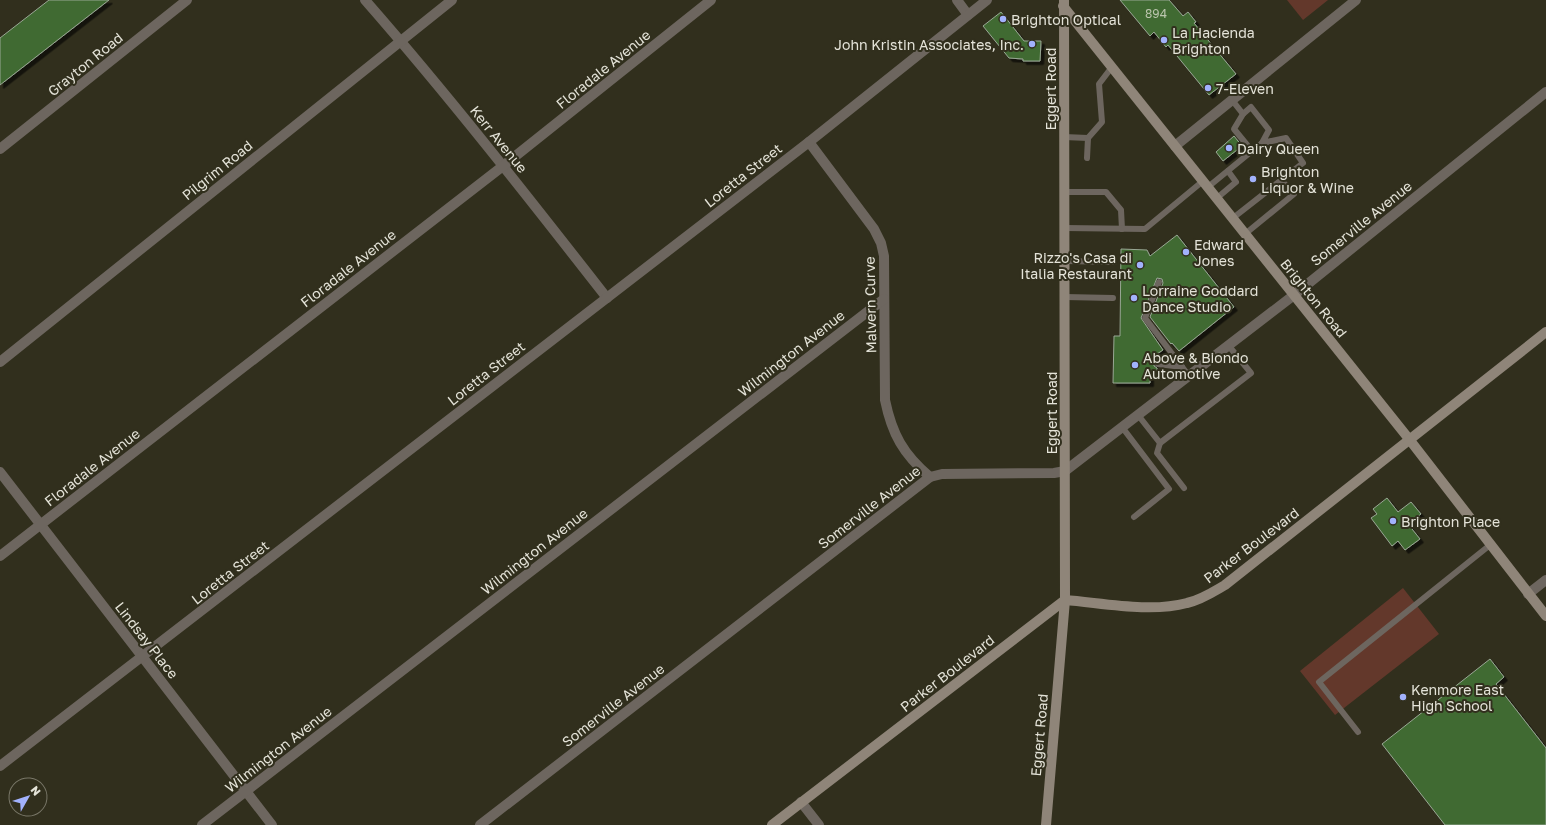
<svg xmlns="http://www.w3.org/2000/svg" width="1546" height="825" font-family="'Golos Text',sans-serif">
<style>
.green{fill:#63382b}
.building{fill:#3f6a30;stroke:#99a795;filter:url(#shadow)}
.lines{fill:none;stroke-linecap:round;stroke-linejoin:round}
.lane{stroke:#6d665f;stroke-width:6}
.street{stroke:#6d665f;stroke-width:10}
.secondary{stroke:#8f8579;stroke-width:10}
.poi-dot{fill:#a2b2fd;stroke:#312f1d;stroke-width:1.5}
.labels{text-anchor:middle;dominant-baseline:central;stroke-width:4;stroke-linejoin:round;paint-order:stroke}
.number-label{font-size:12px;fill:#bbc5ae}
.poi-label{font-size:14px;fill:#e4e3d8;stroke:#312f1d;text-anchor:start}
.street-label{font-size:14px;fill:#e4e3d8;stroke:#312f1d}
</style>
<defs>
<filter id="shadow"><feDropShadow dx="3.5" dy="3.5" stdDeviation="0" flood-color="#0009"/></filter>
</defs>
<rect width="100%" height="100%" fill="#312f1d"/>
<g class="green">
<path d="M1287,0H1328L1303,20Z"/>
<path d="M1403,588L1439,634L1335,715L1300,671Z"/>
</g>
<g class="building">
<path d="M49,0H109L0,85V38Z"/>
<path d="M1120,0H1169L1183,16L1188,12L1196,22L1194,23L1236,74L1209,95L1168,45L1166,47L1154,32L1150,36Z"/>
<path d="M1001,12L1024,41H1041L1040,61H1023V59L1009,58L983,26Z"/>
<path d="M1234,136L1242,146L1223,161L1216,152Z"/>
<path d="M1177,235L1234,307L1179,351L1172,343L1171,344L1150,317L1163,283L1162,279L1157,278L1141,318L1163,350L1157,354V360L1154,363V366L1157,368V376H1150V383H1113L1114,336H1120L1121,249L1147,250L1150,256Z"/>
<path d="M1387,498L1398,512L1411,502L1421,514L1408,524L1420,539L1405,550L1398,541L1392,546L1371,518L1377,514L1373,509Z"/>
<path d="M1490,659L1504,677L1496,684L1546,748V825H1445L1382,744Z"/>
</g>
<g class="lines">
<g class="lane">
<path d="M1232,100L1243,114L1251,107L1269,130L1262,143L1286,138L1303,163L1233,218"/>
<path d="M1243,114L1234,129L1252,151L1262,143"/>
<path d="M1064,137L1088,138"/>
<path d="M1087,158L1088,138L1102,122L1099,84L1112,67"/>
<path d="M1208,187L1252,151"/>
<path d="M1064,192H1106L1121,210L1122,229"/>
<path d="M1217,198L1236,182L1228,171"/>
<path d="M1065,228L1145,229L1203,181"/>
<path d="M1245,234L1294,194L1281,180"/>
<path d="M1065,261L1114,262"/>
<path d="M1159,282L1145,318L1189,376"/>
<path d="M1065,297L1113,298"/>
<path d="M1158,364L1182,367"/>
<path d="M1138,415L1160,443L1251,373L1228,345"/>
<path d="M1122,427L1169,489L1134,517"/>
<path d="M1160,443L1157,453L1184,488"/>
<path d="M1358,732L1319,682L1490,545"/>
</g>
<g class="street">
<path d="M365,0C449,96 528,197 607,298"/>
<path d="M957,0L968,15"/>
<path d="M809,142L874,229L881,243L884,256L885,400C892,434 903,454 930,477"/>
<path d="M1175,146L1356,0"/>
<path d="M0,149L187,0"/>
<path d="M0,362L452,0"/>
<path d="M0,472L272,825"/>
<path d="M0,556L503,166L711,0"/>
<path d="M1528,594L1546,580"/>
<path d="M0,766L809,142L987,0"/>
<path d="M801,802L819,825"/>
<path d="M202,825L884,299"/>
<path d="M480,825L930,477L942,474L1054,473L1065,471L1294,295L1546,92"/>
</g>
<g class="secondary">
<path d="M1063,6L1409,439L1546,616"/>
<path d="M772,825L1065,600C1103,603 1150,613 1187,603C1201,600 1213,592 1225,585L1546,332"/>
<path d="M1046,825L1065,600L1064,0"/>
</g>
</g>
<g class="poi-dot">
<circle cx="1003" cy="19" r="4"/>
<circle cx="1164" cy="40" r="4"/>
<circle cx="1032" cy="44" r="4"/>
<circle cx="1208" cy="88" r="4"/>
<circle cx="1229" cy="148" r="4"/>
<circle cx="1253" cy="179" r="4"/>
<circle cx="1186" cy="252" r="4"/>
<circle cx="1140" cy="265" r="4"/>
<circle cx="1134" cy="298" r="4"/>
<circle cx="1135" cy="365" r="4"/>
<circle cx="1393" cy="521" r="4"/>
<circle cx="1403" cy="697" r="4"/>
</g>
<g class="labels">
<g class="number-label">
<text x="1156" y="13">894</text>
</g>
<g class="poi-label">
<text x="1011" y="19">Brighton Optical</text>
<text x="1172" y="32">La Hacienda<tspan x="1172" dy="16">Brighton</tspan></text>
<text x="1024" y="44" text-anchor="end">John Kristin Associates, Inc.</text>
<text x="1216" y="88">7-Eleven</text>
<text x="1237" y="148">Dairy Queen</text>
<text x="1261" y="171">Brighton<tspan x="1261" dy="16">Liquor &amp; Wine</tspan></text>
<text x="1194" y="244">Edward<tspan x="1194" dy="16">Jones</tspan></text>
<text x="1132" y="257" text-anchor="end">Rizzo's Casa di<tspan x="1132" dy="16">Italia Restaurant</tspan></text>
<text x="1142" y="290">Lorraine Goddard<tspan x="1142" dy="16">Dance Studio</tspan></text>
<text x="1143" y="357">Above &amp; Biondo<tspan x="1143" dy="16">Automotive</tspan></text>
<text x="1401" y="521">Brighton Place</text>
<text x="1411" y="689">Kenmore East<tspan x="1411" dy="16">High School</tspan></text>
</g>
<g class="street-label">
<text transform="translate(85 64) rotate(-39)">Grayton Road</text>
<text transform="translate(603 69) rotate(-39)">Floradale Avenue</text>
<text transform="translate(1050 89) rotate(-90)">Eggert Road</text>
<text transform="translate(499 139) rotate(51)">Kerr Avenue</text>
<text transform="translate(217 170) rotate(-39)">Pilgrim Road</text>
<text transform="translate(743 175) rotate(-38)">Loretta Street</text>
<text transform="translate(1361 223) rotate(-39)">Somerville Avenue</text>
<text transform="translate(348 268) rotate(-38)">Floradale Avenue</text>
<text transform="translate(1314 298) rotate(51)">Brighton Road</text>
<text transform="translate(870 305) rotate(-91)">Malvern Curve</text>
<text transform="translate(791 353) rotate(-38)">Wilmington Avenue</text>
<text transform="translate(486 373) rotate(-38)">Loretta Street</text>
<text transform="translate(1051 413) rotate(-90)">Eggert Road</text>
<text transform="translate(92 467) rotate(-38)">Floradale Avenue</text>
<text transform="translate(869 507) rotate(-38)">Somerville Avenue</text>
<text transform="translate(1251 545) rotate(-37)">Parker Boulevard</text>
<text transform="translate(534 551) rotate(-38)">Wilmington Avenue</text>
<text transform="translate(230 572) rotate(-38)">Loretta Street</text>
<text transform="translate(147 640) rotate(52)">Lindsay Place</text>
<text transform="translate(947 673) rotate(-38)">Parker Boulevard</text>
<text transform="translate(613 705) rotate(-38)">Somerville Avenue</text>
<text transform="translate(1039 735) rotate(-85)">Eggert Road</text>
<text transform="translate(278 749) rotate(-38)">Wilmington Avenue</text>
</g>
</g>
<g transform="translate(28 797) rotate(51)"><circle r="19" fill="#312f1d" stroke="#797768"/>
<path d="M0-3L7 15L0 10L-7 15Z" fill="#a2b2fd"/>
<text y="-6" font-size="11" font-weight="bold" text-anchor="middle" fill="#e4e3d8">N</text>
</g>
</svg>
